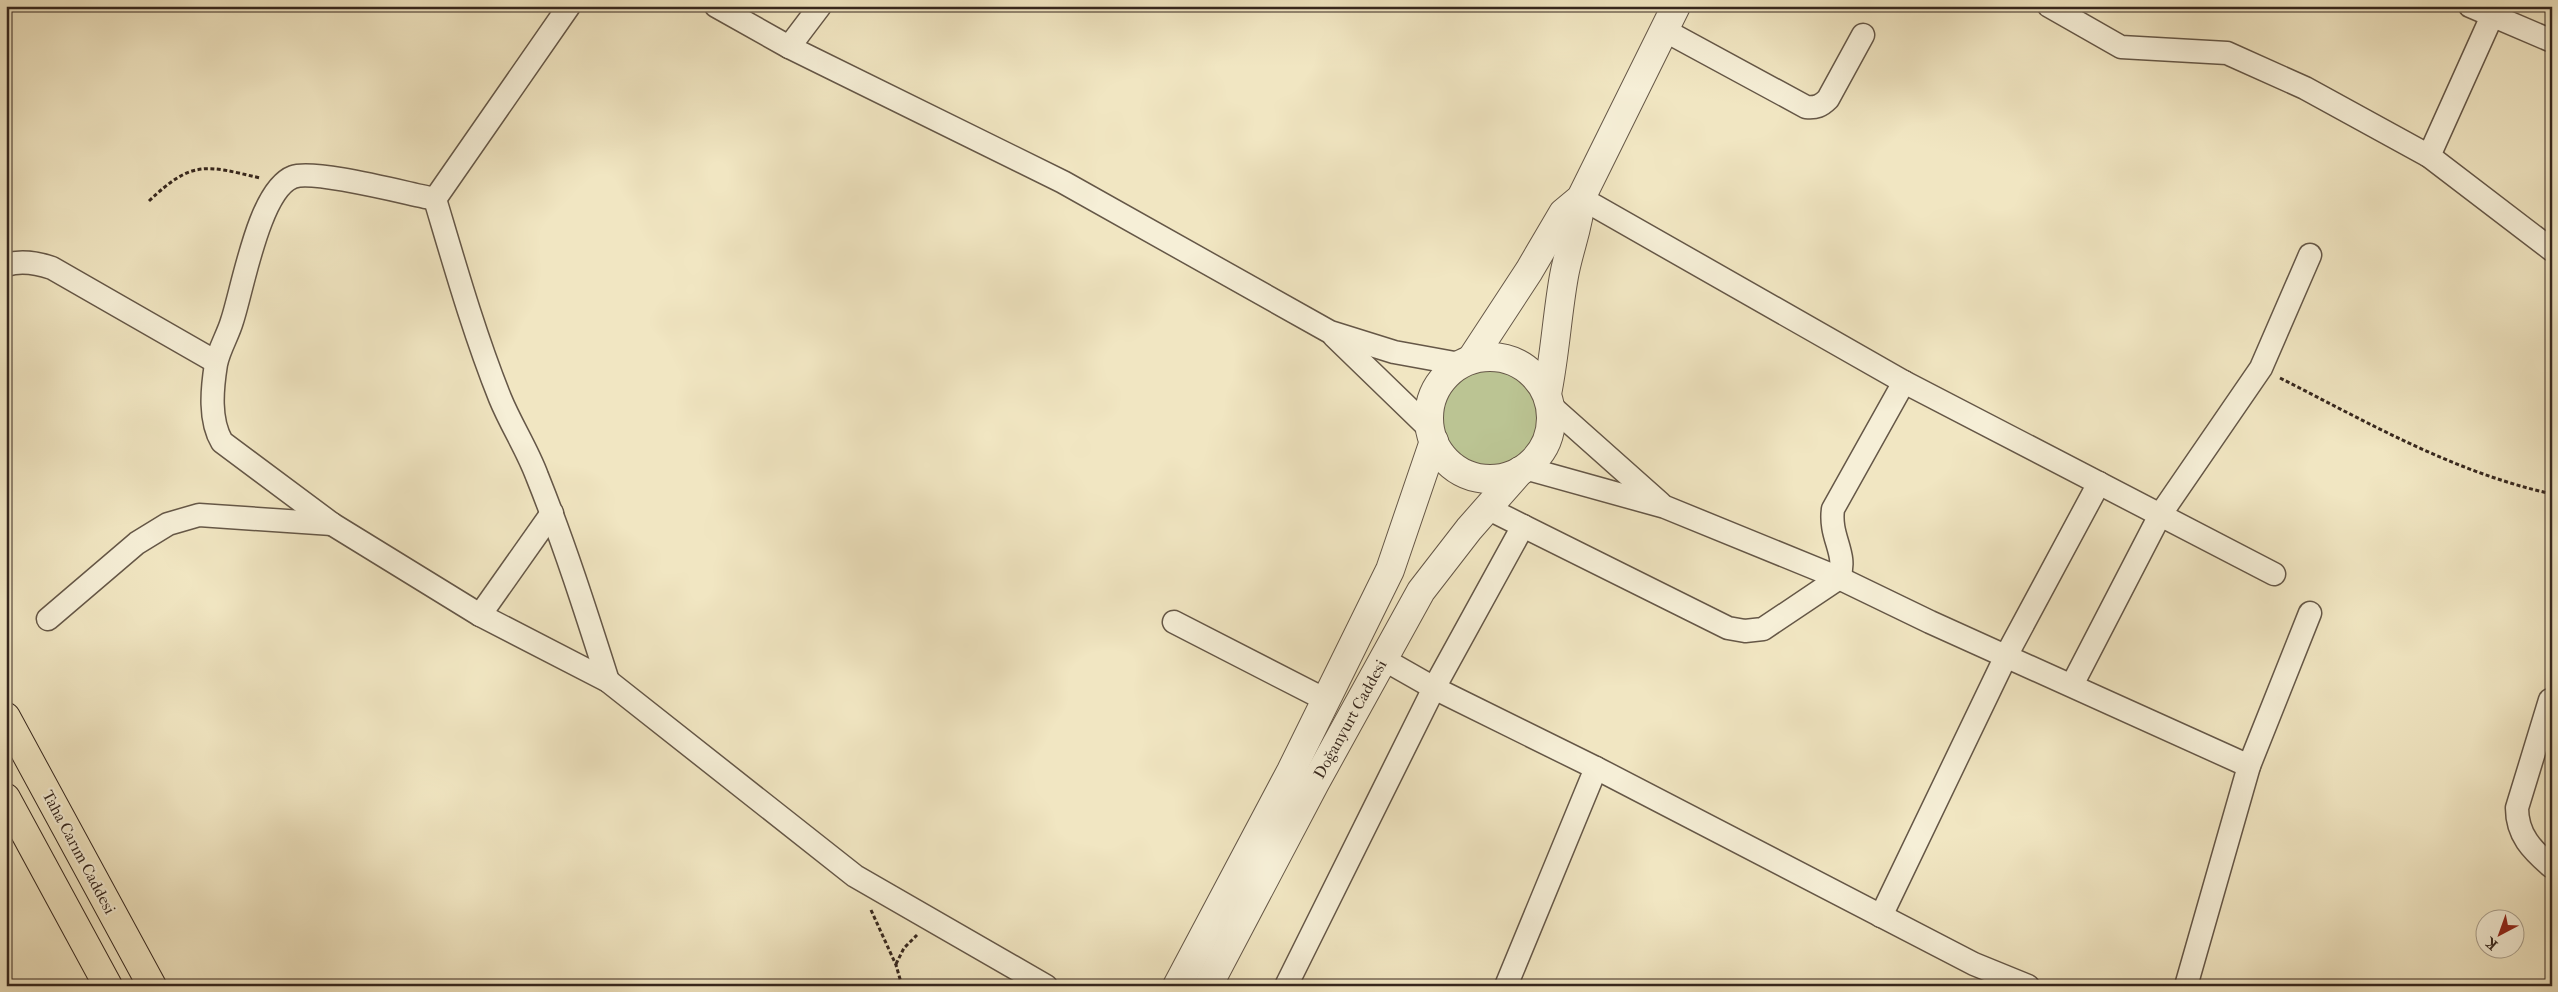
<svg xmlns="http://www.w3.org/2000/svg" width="2558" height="992" font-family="'IM FELL French Canon',serif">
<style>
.grass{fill:#bbc493;stroke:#787658}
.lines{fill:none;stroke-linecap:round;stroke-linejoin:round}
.minor-casing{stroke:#655747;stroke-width:25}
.tertiary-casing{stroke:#655747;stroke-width:30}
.primary-casing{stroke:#36271e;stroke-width:30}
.path{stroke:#36271e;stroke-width:3;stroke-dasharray:4 2.5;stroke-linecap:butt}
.minor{stroke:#f6efd7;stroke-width:22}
.tertiary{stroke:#f6efd7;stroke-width:28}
.primary{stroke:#f1e6c2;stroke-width:28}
.labels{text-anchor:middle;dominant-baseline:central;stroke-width:4.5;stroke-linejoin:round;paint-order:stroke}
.street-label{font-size:16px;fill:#36271e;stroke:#f6efd7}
</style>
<rect width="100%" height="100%" fill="#f1e6c2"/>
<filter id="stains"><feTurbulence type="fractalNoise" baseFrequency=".004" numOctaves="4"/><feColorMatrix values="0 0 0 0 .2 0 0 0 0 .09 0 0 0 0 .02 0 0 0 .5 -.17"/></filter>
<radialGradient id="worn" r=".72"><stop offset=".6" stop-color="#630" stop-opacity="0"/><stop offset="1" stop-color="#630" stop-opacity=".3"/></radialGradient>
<circle class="grass" cx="1490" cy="417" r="51"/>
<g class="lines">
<defs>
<g id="minor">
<path d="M716,6L789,47L1063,182L1330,332L1394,352L1460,364"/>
<path d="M2049,6L2121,47L2227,53L2305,88L2429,156L2552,250"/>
<path d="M2470,6L2552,41"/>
<path d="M1664,30L1806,107C1816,108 1821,106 1828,99L1863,35"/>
<path d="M789,47L820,6"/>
<path d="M2429,156L2492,16"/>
<path d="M1581,198L1904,382L2274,574"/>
<path d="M435,199C408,194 315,169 293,177C259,190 243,288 232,321C228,335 219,349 216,364C212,389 209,420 222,442L332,524L480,615L608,681L855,876L1046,986"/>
<path d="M435,199C455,266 474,333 500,398C511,425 527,449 537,476C564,543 586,612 608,681"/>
<path d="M435,199L569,6"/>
<path d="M6,265C22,260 37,263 52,268L216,362"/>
<path d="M1334,336L1430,429"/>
<path d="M1551,406L1660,503"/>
<path d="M1525,468L1665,507L1839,578L1930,622L2249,766"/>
<path d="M1487,508L1728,628L1745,631L1763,629L1839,578C1848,553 1829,538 1833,509L1904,382"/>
<path d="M480,615L552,513"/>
<path d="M48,619L137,543L168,524L199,515L332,524"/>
<path d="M1174,622L1326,700"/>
<path d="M1383,659L1434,688L1596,768L1974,964L2028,986"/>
<path d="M2072,685L2160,515L2261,368L2310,255"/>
<path d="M2550,700L2517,808C2517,835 2532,850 2552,867"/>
<path d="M1881,916L2006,656L2099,483"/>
<path d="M1286,986L1434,688L1523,526"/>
<path d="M1506,986L1596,768"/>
<path d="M2186,986L2249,766L2310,613"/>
</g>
<g id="tertiary">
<circle cx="1490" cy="418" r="61"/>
<path d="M1472,358L1529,271L1563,213L1581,198L1676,6"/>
<path d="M1547,394C1555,355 1557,315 1564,276C1569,248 1579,227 1581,198"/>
<path d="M1177,986L1291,771L1390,570L1434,441"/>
<path d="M1208,986L1315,783L1421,591L1469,529L1520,471"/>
</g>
<g id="primary">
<path d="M6,717L152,986"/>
<path d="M6,798L108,986"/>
</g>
</defs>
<use href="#minor" class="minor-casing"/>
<use href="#tertiary" class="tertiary-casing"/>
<use href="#primary" class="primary-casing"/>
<g class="path">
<path d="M149,201C192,160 205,165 260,178"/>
<path d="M2280,378C2369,423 2453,472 2552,494"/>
<path d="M871,910L896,965L902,986"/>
<path d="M896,964L904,948L917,935"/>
</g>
<use href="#minor" class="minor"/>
<use href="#tertiary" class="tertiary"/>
<use href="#primary" class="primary"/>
</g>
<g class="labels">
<g class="street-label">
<text transform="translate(1350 719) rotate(-61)">Doğanyurt Caddesi</text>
<text transform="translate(79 852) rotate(62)">Taha Carım Caddesi</text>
</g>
</g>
<rect width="2558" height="992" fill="none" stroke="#f1e6c2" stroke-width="25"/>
<rect x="8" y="8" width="2543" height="977" fill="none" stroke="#36271e" stroke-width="2.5"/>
<rect x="12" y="12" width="2533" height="967" fill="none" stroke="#36271e"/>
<g transform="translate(2500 934) rotate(221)"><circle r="24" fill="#f6efd7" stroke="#a99f8d"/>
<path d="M0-4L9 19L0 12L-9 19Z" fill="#8f2418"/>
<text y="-8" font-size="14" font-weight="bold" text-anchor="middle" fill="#36271e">K</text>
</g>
<rect width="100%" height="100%" filter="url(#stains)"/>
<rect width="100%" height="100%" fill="url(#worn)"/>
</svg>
